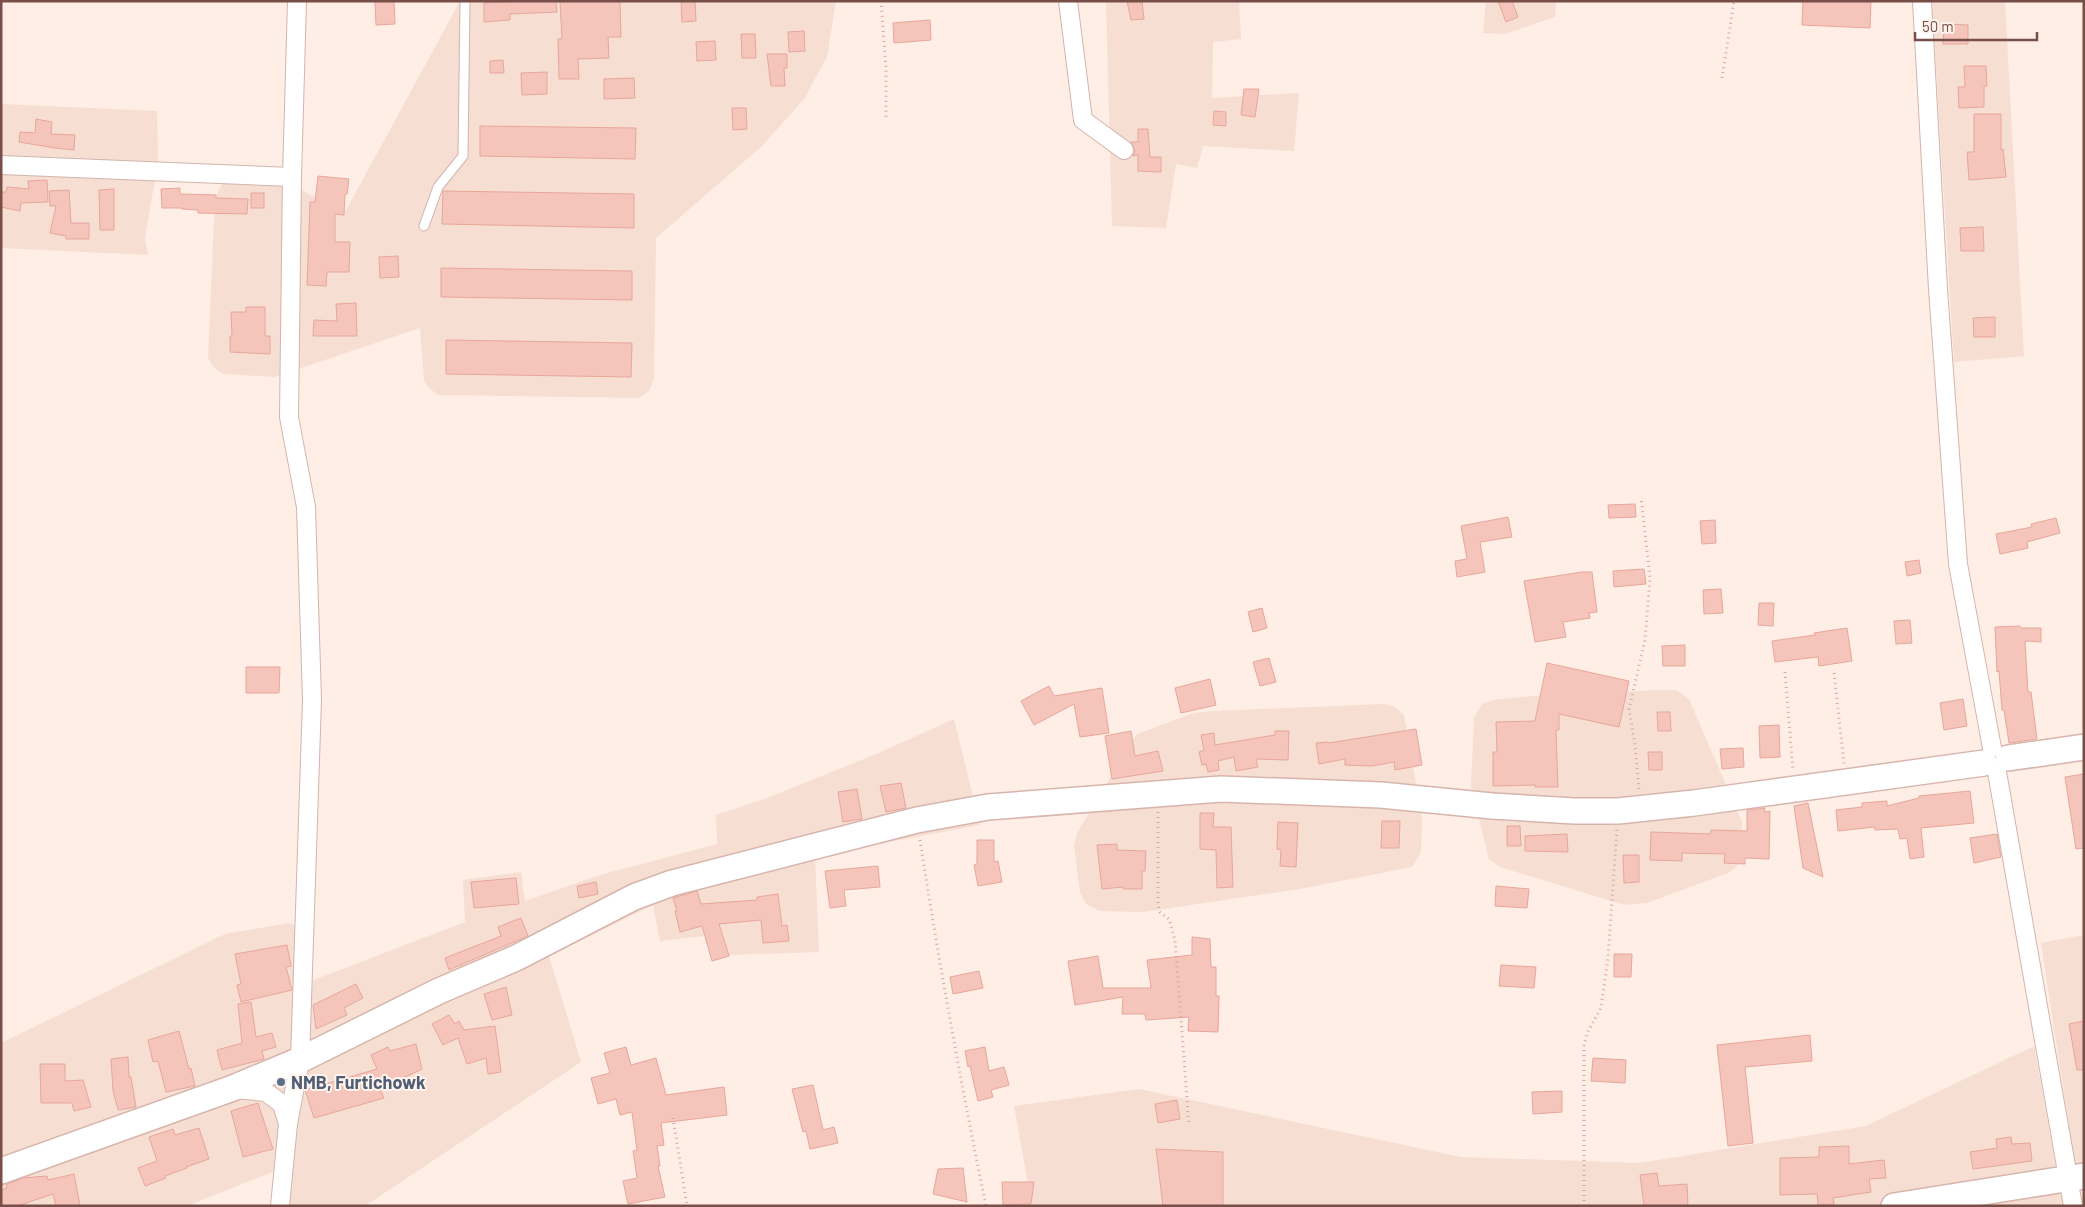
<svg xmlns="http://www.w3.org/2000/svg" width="2085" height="1207" font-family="Barlow,sans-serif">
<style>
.residential{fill:#f6ded3}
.building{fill:#f5c5bb;stroke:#e8a69a}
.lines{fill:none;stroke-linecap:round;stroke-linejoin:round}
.lane-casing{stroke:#d2b5ac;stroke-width:11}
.street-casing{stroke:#d2b5ac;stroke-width:20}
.secondary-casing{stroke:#d8b5ac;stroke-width:28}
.path{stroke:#daa79d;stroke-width:3;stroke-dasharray:1 4;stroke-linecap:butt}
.lane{stroke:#fff;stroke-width:9}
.street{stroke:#fff;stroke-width:18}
.secondary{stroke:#fff;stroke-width:25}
.service-dot{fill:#5c6f8a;stroke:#fff3ec;stroke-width:2}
.labels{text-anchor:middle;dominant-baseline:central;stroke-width:4;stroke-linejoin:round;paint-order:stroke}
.service-label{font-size:18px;font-weight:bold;fill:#4e5e75;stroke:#fff3ec;text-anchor:start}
</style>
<rect width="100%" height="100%" fill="#feeee5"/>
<g class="residential">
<path d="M460,1H836L827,57L804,99L762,146L656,238L654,379L649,391L639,398L438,395L429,388L424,380L420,328L274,377L224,374L214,368L208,358L215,198L222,183L270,172L344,214Z"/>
<path d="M1106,1H1239L1241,39L1213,42L1212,98L1299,93L1294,151L1203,146L1197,168L1176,164L1166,228L1112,226Z"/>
<path d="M1486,1H1556L1555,17L1505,34L1483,33Z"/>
<path d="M1932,1H2005L2024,356L1954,362Z"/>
<path d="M1,104L157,111L158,162L145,238L148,255L1,248Z"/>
<path d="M1657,690H1676L1689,699L1742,822L1741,857L1737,866L1728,873L1647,903L1624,905L1500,867L1489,859L1471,787L1474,718L1482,704L1493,700L1532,696Z"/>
<path d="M1384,704L1395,707L1404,715L1422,819L1421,852L1412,867L1300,889L1143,912L1099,911L1086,904L1080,892L1074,846L1077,833L1137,734L1194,713L1213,711Z"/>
<path d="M954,719L980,825L815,856L819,952L728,955L723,934L660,941L653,905L549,956L581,1062L365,1206H290L292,1164L187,1206H1V1043L225,934L289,923L301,928L311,981L465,922L463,880L521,872L525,901L600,875L717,844L716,815L767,798L876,754Z"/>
<path d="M2084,935V1169L2076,1171L2041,943Z"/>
<path d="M2034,1046L2063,1206H1032L1014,1106L1139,1089L1461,1157L1640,1163L1866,1126Z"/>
</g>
<g class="building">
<path d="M375,1H394L395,24L376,25Z"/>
<path d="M525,1H556L557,12L510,14V20L484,22V3Z"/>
<path d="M560,1H620L621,37H608L609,58L578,59L579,79H559L558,39H562Z"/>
<path d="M681,1H695L696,21L682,22Z"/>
<path d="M1127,1H1142L1144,19L1131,20Z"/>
<path d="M1498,1H1512L1518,17L1506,22Z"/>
<path d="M1803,1H1871L1870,28L1802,25Z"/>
<path d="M930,20L931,40L894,43L893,23Z"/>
<path d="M1944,24L1968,25V44H1943Z"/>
<path d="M804,31L805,51L789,52L788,32Z"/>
<path d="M741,34H755L756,58H742Z"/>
<path d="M715,41L716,60L697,61L696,42Z"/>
<path d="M767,54H787V68H784L785,86H771Z"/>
<path d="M503,60L504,73H490V61Z"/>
<path d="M1964,66H1986L1987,86H1984V107L1959,108L1958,87H1965Z"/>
<path d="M547,72V94L522,95L521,73Z"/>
<path d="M634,78L635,98L604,99V79Z"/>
<path d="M1244,89H1259L1255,117L1241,115Z"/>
<path d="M732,108H746L747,129L733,130Z"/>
<path d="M1214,111L1226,112V126L1213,125Z"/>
<path d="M1974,114H2001V150L2003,149L2006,177L1969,180L1967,152H1974Z"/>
<path d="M36,119L52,122L51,134L75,135L74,150L55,148L19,142L20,132L35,133Z"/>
<path d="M480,126L636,128L635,159L480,156Z"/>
<path d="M1138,129H1148L1150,157H1161V172L1138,171V155L1133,156L1135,151L1131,142H1138Z"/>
<path d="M318,176L349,179L347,194H345L344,215L335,214V242H350L349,272H327L326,286L307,285L310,202H315Z"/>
<path d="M47,180L48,202L21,203L20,211L1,207V192H6L7,187L29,189L28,181Z"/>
<path d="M180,188V194L216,195V198L248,199L247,214L198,213V210L182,209V208H162L161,189Z"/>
<path d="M114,189V230H100L99,190Z"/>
<path d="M69,190L71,223H89V239H66V236L50,233L56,206H50L49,191Z"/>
<path d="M443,191L634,194V228L442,224Z"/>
<rect x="251" y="193" width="13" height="15"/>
<path d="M1983,227L1984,251H1961L1960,228Z"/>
<path d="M398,256L399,277L380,278L379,257Z"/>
<path d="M441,268L632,271V300L441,297Z"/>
<path d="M356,303L357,336H313L314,320L337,321L336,304Z"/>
<path d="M246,307H265V336H270V354L230,352V336H232L231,312H246Z"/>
<path d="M1995,317V337H1974L1973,318Z"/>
<path d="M446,340L632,343L631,377L446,374Z"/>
<path d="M1635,504L1636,517L1609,518L1608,505Z"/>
<path d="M1508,517L1512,537L1480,542L1485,572L1457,577L1455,561L1467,559L1461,526Z"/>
<path d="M2056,518L2060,533L2027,542L2028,548L2000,554L1996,534L2032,527L2031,524Z"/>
<path d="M1715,520L1716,543L1702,544L1700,521Z"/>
<path d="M1919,560L1921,573L1907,576L1905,562Z"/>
<path d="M1644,569L1646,584L1614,587L1613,571Z"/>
<path d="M1582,572H1592L1597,612L1589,613L1590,618L1563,622L1566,637L1535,642L1524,581Z"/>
<path d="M1721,589L1723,613L1704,614L1703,590Z"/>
<path d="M1759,603H1774L1773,626L1758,625Z"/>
<path d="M1262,608L1267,628L1253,632L1248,612Z"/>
<path d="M1910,620L1912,643L1896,644L1894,621Z"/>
<path d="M2020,626L2021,628H2041V642L2025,641L2028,692H2031L2037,739L2009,743L2004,710H2002L1999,671L1997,672L1995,627Z"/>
<path d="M1847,628L1852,661L1819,666L1818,657L1775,662L1772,641L1815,635L1814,633Z"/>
<path d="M1685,645V666H1663L1662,646Z"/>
<path d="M1269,658L1276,682L1260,686L1253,662Z"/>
<path d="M1547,663L1629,681L1619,727L1559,714V730H1556L1558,787H1535V785L1493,786V752H1497L1496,722L1535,721Z"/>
<path d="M246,667H280L279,693H246Z"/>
<path d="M1210,679L1216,705L1181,713L1175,688Z"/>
<path d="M1049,686L1054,696L1102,688L1109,733L1080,737L1074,704L1034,725L1021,701Z"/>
<path d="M1963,699L1967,726L1944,730L1940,703Z"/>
<path d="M1657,712H1670L1671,731H1658Z"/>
<path d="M1779,725L1780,757L1760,758L1759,726Z"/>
<path d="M1416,729L1422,765L1395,770L1394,762L1372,766L1345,765V759L1319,764L1316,743L1328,742L1329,743Z"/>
<path d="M1131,731L1135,756L1158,751L1163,771L1112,779L1105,736Z"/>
<path d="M1275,731H1289L1288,760L1256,759L1258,767L1236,771L1234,757L1218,761L1219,770L1208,772L1206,764L1202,765L1199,752L1204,750L1201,735L1214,733L1215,745L1275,735Z"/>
<path d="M1743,748L1744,767L1722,769L1720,749Z"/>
<path d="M1648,752H1662V770H1649Z"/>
<path d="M2084,774V848L2076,849L2065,777Z"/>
<path d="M901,783L906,808L886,812L880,786Z"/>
<path d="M857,789L862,819L843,822L838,792Z"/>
<path d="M1970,791L1974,823L1921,828L1924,857L1910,859L1907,838L1900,839L1898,829L1875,830V827L1838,831L1836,810L1862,807V803L1887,801V806L1919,798V796Z"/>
<path d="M1808,803L1823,877L1803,868L1794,806Z"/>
<path d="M1765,808L1764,812L1770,811L1769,859L1745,858V864L1724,863L1725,854L1682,853V861L1650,860L1651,832L1710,834L1711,830L1747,831V810Z"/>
<path d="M1200,813H1214L1213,827H1231L1233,887L1217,888L1216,850L1200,849Z"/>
<path d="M1382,821H1400L1399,848H1381Z"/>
<path d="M1278,822L1298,823L1296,867L1280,866L1281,850L1277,849Z"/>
<path d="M1507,826H1520L1521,846H1507Z"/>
<path d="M1567,834L1568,852L1525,851V836Z"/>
<path d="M1997,834L2001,857L1974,863L1970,838Z"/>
<path d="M977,840H994V862L998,861L1002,882L978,886L974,865L977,864Z"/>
<path d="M1117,844V850L1146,851L1145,871H1142V889H1123V887L1102,889L1097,845Z"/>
<path d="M1623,855H1639V882L1624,883Z"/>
<path d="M878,866L880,887L844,890L846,906L830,908L825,871Z"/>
<path d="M516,878L519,904L474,908L471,882Z"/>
<path d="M596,882L598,894L579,898L577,886Z"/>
<path d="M1496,886L1529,889L1527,908L1495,906Z"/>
<path d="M697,891L701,904L757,900V897L778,894L782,926L787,925L789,941L763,943L761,920L719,924L729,956L712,961L702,926L680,932L675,911H677L673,898Z"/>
<path d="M521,918L528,936L449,970L445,958L501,936L498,927Z"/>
<path d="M1192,937L1210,939L1211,967H1216V996H1219L1218,1032L1188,1031L1189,1017L1146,1020L1145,1014H1122L1123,997L1075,1005L1068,961L1098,956L1103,988H1151L1147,960L1192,955Z"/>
<path d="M287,945L291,966L286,967L292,990L241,1002L237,985L241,984L235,954Z"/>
<path d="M1614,954H1632L1631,977H1614Z"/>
<path d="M1501,965L1536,967L1534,988L1499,986Z"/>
<path d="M979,971L983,988L953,994L950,977Z"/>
<path d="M356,984L363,998L344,1008L347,1015L316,1029L313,1005Z"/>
<path d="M506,987L512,1015L492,1020L484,994Z"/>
<path d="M251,1002L256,1037L272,1033L276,1047L262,1051L264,1059L222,1070L217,1050L242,1043L238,1004Z"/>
<path d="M449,1015L455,1024L459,1021L464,1030L495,1026L501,1072L488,1074L486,1058L467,1064L458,1038L443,1045L432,1024Z"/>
<path d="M2084,1021V1070H2077L2069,1024Z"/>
<path d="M179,1031L189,1069L191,1068L195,1086L166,1092L158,1061L153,1062L148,1040Z"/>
<path d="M1810,1035L1812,1061L1745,1067L1753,1143L1728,1146L1717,1045Z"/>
<path d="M416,1044L422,1069L380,1089L384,1098L314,1118L305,1090L377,1069L371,1055L388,1047L390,1051Z"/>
<path d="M626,1047L631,1065L656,1058L666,1095L724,1087L727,1115L661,1123L664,1145L657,1146L660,1166H658L665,1197L628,1204L623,1181L637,1178L633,1151L637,1150L632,1112L620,1115L616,1099L598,1104L591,1078L610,1073L604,1053Z"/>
<path d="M985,1047L989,1071L1004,1067L1009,1085L991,1090L993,1097L978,1101L970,1066L968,1067L965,1051Z"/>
<path d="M128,1057L129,1077H131L136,1107L118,1110L113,1090L111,1059Z"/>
<path d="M1593,1058L1626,1060L1625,1083L1591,1081Z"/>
<path d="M40,1064H65V1081L83,1080L91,1107L74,1111L72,1103H41Z"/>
<path d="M813,1085L823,1130L834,1127L838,1143L810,1149L806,1131L803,1132L792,1089Z"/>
<path d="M1562,1091V1112L1533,1114L1532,1092Z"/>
<path d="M1177,1100L1180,1119L1158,1123L1155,1104Z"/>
<path d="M258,1103L273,1149L243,1157L231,1111Z"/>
<path d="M199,1128L209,1159L186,1167L187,1168L165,1176L166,1178L145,1186L138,1168L157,1161L149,1137L173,1129L175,1135Z"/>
<path d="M2011,1137L2012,1144L2030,1143L2032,1161L1973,1169L1970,1152L1997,1148L1996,1139Z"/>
<path d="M1849,1146V1164L1884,1160L1886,1178L1869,1179L1871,1192L1833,1198L1834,1204L1818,1205L1817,1194L1780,1195V1158L1819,1157V1147Z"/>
<path d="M1156,1149L1223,1152V1206H1163Z"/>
<path d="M963,1168L967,1202L933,1194L938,1169Z"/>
<path d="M1657,1173L1659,1186L1687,1184L1688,1206H1644L1640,1175Z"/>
<path d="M74,1174L80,1206H56L53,1194L17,1206H1V1190L7,1188L6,1185L23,1178L47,1176L48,1180Z"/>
<path d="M1002,1182H1034L1031,1204L1003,1205Z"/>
</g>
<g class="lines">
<defs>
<path id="lane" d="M424,226L438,187L463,156L465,1"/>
<g id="street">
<path d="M1068,1L1083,120L1124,150"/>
<path d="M1922,1L1938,289L1958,564L1992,748"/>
<path d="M1,165L292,177"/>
<path d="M1997,772L2073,1206"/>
<path d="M235,1089L266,1092L282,1104L288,1124"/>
<path d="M280,1206L288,1124L300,1060L312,700L306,507L289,417L292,177L297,1"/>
</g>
<g id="secondary">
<path d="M2008,758L2084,747"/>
<path d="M1,1171L233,1088L300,1060L439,991L516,958L634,897L672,883L917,820L988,807L1221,789L1381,795L1492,806L1574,811H1618L1694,803L1984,763"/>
<path d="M1894,1206L2084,1176"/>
</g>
</defs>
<use href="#lane" class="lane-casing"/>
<use href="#street" class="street-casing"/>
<use href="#secondary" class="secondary-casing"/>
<g class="path">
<path d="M881,1L886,68V118"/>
<path d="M1722,78L1734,1"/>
<path d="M1785,672L1793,771"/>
<path d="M1834,673L1844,764"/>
<path d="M1639,789L1635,745L1629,709L1645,640L1650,578L1641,497"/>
<path d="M1158,812V905L1160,912L1169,919L1175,940L1189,1125"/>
<path d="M920,840C939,963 961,1084 986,1206"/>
<path d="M673,1118L687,1206"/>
<path d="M1584,1206V1046L1587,1033L1601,1008L1608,958L1617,829"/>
</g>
<use href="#lane" class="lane"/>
<use href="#street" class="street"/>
<use href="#secondary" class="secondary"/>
</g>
<circle class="service-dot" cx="281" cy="1082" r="5"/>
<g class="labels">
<g class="service-label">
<text x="291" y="1082">NMB, Furtichowk</text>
</g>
</g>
<rect width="2085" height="1207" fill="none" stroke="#784e48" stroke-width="5"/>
<path d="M1915 32v8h122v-8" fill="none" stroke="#784e48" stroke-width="2.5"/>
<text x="1922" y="32" font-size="15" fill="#784e48" stroke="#fff3ec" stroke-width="4" paint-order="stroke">50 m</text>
</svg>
